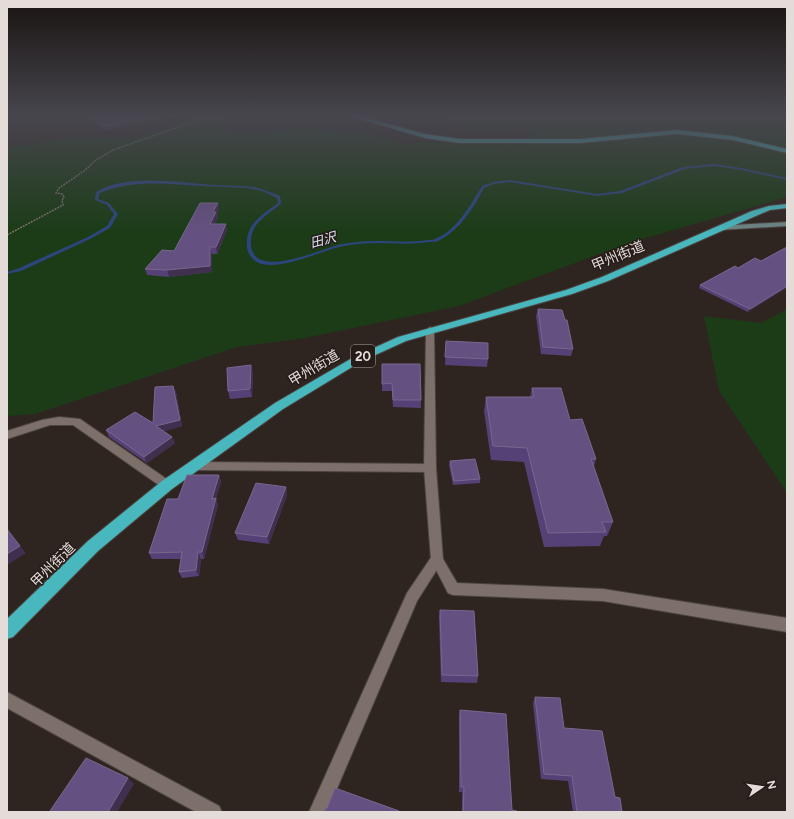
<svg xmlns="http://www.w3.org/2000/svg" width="794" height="819" font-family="Figtree,'Noto Sans JP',sans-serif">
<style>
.green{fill:#1b3c17}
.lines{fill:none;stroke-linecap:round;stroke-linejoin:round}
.stream{fill:#2c467d;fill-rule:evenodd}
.lane-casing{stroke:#4c4440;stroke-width:2}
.street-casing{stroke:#4c4440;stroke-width:2}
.secondary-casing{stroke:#4c4440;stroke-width:2}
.highway-casing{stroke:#4c4440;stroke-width:2}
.path{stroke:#7a716c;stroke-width:1.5;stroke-dasharray:2 1;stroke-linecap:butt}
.lane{fill:#7d706b;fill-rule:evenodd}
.street{fill:#7d706b;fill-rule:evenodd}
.secondary{fill:#6d8584;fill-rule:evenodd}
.highway{fill:#48b7be;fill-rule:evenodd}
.wall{fill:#564176}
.shaded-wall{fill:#402f4f}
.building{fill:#655181;stroke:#79678f}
.labels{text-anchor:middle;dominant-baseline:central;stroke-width:3;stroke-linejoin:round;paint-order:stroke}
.far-water-label{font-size:13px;font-style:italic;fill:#dae3f4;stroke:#251b17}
.shield{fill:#251b17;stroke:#aba29f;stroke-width:1}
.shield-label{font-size:13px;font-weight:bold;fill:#e4dcd9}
.street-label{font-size:14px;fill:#e4dcd9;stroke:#251b17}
</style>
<rect width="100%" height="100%" fill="#2f2520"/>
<g class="green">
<path d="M193,117H229L227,128L238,133L304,127L366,133L404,144L422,142L464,145L535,144L528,129L473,130L436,117H787V197L629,243L459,306L305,338L237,347L35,414L7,416V146H19L75,137L133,139Z"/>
<path d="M787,309V493L719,391L704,316L761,323Z"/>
</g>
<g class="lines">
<path class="stream" d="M714,164L742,168L787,178V180L742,170L714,166L685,169L622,193L597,196L510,182L494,184L484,188C474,207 460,230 440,240C437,242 432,242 428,242C411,245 394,243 377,243C366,243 354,244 344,246C323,249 267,279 251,257C249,254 247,251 247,247C245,224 262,215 278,203L277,198L262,191L248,188C233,187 217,187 202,186C167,184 134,179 100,193L98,199L109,203L118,214L110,228L90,239L21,271L7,274V272L17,269L88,237L107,226L114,214L107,205L95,200L96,192C126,173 180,183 214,185C227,186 241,185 254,187C263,189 272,193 280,196L281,204C267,215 249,224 251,245C254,282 324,247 342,244C353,242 365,241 376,241C393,241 410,243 428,240C431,240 434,240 437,238C457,230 471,204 482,186L493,182L510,180L597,194L620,191L683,167Z"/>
<defs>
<g id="lane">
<path d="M194,462L430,464L434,465L436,468L434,471L430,472L194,470L190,469L188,466L190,463Z"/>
<path d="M437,554L442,556L443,560L417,601L327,812H309L407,593L432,556Z"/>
</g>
<g id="street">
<path d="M430,327L434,330L436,468L443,559L457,583L603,589L787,618V632L603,601L453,595L448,593L431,560L424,468L426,330Z"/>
<path d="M59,417L80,419L171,482L173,485L171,488L167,489L163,488L73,425H50L7,439V431L42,420Z"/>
<path d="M7,692L219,806L222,812H196L7,708Z"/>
</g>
<path id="secondary" d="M787,222V226L719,230L716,228L719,226Z"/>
<g id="highway">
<path d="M353,117H363L425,134L460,139H580L677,130L733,136L787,149V153L733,140L677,134L580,143H460L425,138Z"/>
<path d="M787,204V208L770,210L758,215L608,281L572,294L406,341L362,361L283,409L172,489L98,551L13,637L7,639V619L88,541L162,481L275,403L354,357L398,337L566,290L602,277L752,211L769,206Z"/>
</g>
</defs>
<use href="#lane" class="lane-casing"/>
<use href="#street" class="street-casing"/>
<use href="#secondary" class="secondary-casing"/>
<use href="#highway" class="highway-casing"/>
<path class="path" d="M7,235L63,205L62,200L64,197L62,194L56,193L59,188L84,171L96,160L113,150L207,117"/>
<use href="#lane" class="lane"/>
<use href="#street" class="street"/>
<use href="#secondary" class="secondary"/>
<use href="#highway" class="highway"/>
</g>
<g class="wall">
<path d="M89,117H174L106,131Z"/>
<path d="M219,209L217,214L218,218L215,224L227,230L217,254H212V272L169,277L147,275L145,269L174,251Z"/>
<path d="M787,247L748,312L699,288L700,285L738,268L761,261Z"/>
<path d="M538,309L573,349L571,356L541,354L536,316Z"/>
<path d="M446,341L488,359L487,367L445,365Z"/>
<path d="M420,364L421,400V408L393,407L392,391H382V384Z"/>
<path d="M253,373L252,397L230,399L228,391Z"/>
<path d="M173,386L176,392L182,426L164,431L172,437L175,443L147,463L109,437L106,430L153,423Z"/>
<path d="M532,388L570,420L596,459L594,466L613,522L607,536H604L600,546L544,547L524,462L491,460L484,411L486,397H530Z"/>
<path d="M450,461L480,479V483L453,485L449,465Z"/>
<path d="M219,475L221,482L216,499L218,505L204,559H201L199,576L182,578L179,572L181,559H152L149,553L178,499Z"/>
<path d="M286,487L287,495L269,544L238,540L235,533Z"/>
<path d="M440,610L478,676L477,683L441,682L439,617Z"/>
<path d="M535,697L564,728L615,797L622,812H573L568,781L541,779L533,703Z"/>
<path d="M460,710L512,810L517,812H462V792H459V716Z"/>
</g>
<g class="shaded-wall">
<path d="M152,117H174L106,131L104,127Z"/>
<path d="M218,203L219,209L217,214L218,218L212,230L210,224L213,212Z"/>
<path d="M226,224L227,230L217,254L216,247Z"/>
<path d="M210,247L212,254V272L169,277L167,270Z"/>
<path d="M787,286V288L748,312L750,309Z"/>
<path d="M251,365L253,373L252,397L250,389Z"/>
<path d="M173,386L176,392L182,426L159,433L156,426Z"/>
<path d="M172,437L175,443L147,463L144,457Z"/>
<path d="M219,475L221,482L216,499L218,505L204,559L202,552L212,499Z"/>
<path d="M286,487L287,495L269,544L267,537Z"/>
<path d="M20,546L26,553L7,565V554Z"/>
<path d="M198,552L201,559L199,576L196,570Z"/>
<path d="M128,778L134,784L117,812H108Z"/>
</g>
<g class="building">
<path d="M93,117H152L104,127Z"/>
<path d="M200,203H218L213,212H216L210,224H226L216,247H210V266L167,270L145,269L162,250L174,251Z"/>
<path d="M787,247V286L750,309L700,285L735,266L738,268L755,258L761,261Z"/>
<path d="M538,309L562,310L565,320H567L573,349L543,347Z"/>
<path d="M446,341L488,343V359L445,357Z"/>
<path d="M382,364H420L421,400H393L392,383L382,384Z"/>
<path d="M251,365L250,389L228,391L227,368Z"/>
<path d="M173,386L180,420L156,426L172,437L144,457L106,430L135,412L153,423L155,387Z"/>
<path d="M532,388H561L570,420L582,419L596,459H591L613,522H602L606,532L548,533L527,448L493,446L486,397H534Z"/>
<path d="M475,459L480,479L454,481L450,461Z"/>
<path d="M187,475H219L212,499L216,498L202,552H198L196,570L179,572L182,552L149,553L167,499H178Z"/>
<path d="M256,483L286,487L267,537L235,533Z"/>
<path d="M7,529L20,546L7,554Z"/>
<path d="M440,610L474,611L478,676L442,675Z"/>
<path d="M535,697L560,698L564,728L602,731L615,797L620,798L622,812H577L572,776L544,774Z"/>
<path d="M460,710L506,714L512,810L517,811V812H463L464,787H461Z"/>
<path d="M86,758L128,778L108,812H51L50,811Z"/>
<path d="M335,788L399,811V812H324L325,809L327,808Z"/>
</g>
<linearGradient id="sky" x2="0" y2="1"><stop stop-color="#1a1412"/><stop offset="0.5" stop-color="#47464e"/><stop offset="1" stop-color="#47464e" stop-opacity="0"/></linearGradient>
<rect width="794" height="232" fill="url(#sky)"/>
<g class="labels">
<g class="far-water-label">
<text transform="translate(323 240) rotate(-15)">田沢</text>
</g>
<rect class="shield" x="351" y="345" width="24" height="22" rx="3"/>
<g class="shield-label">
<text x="363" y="356">20</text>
</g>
<g class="street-label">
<text transform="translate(618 256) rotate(-23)">甲州街道</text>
<text transform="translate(314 368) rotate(-31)">甲州街道</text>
<text transform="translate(53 565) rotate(-45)">甲州街道</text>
</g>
</g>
<rect width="794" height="819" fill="none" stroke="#e4dcd9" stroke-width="16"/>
<g transform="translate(762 787) rotate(77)" stroke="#251b17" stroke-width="3" paint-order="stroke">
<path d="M0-3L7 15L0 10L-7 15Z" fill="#e4dcd9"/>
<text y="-6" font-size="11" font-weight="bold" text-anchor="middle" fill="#e4dcd9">N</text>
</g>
</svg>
